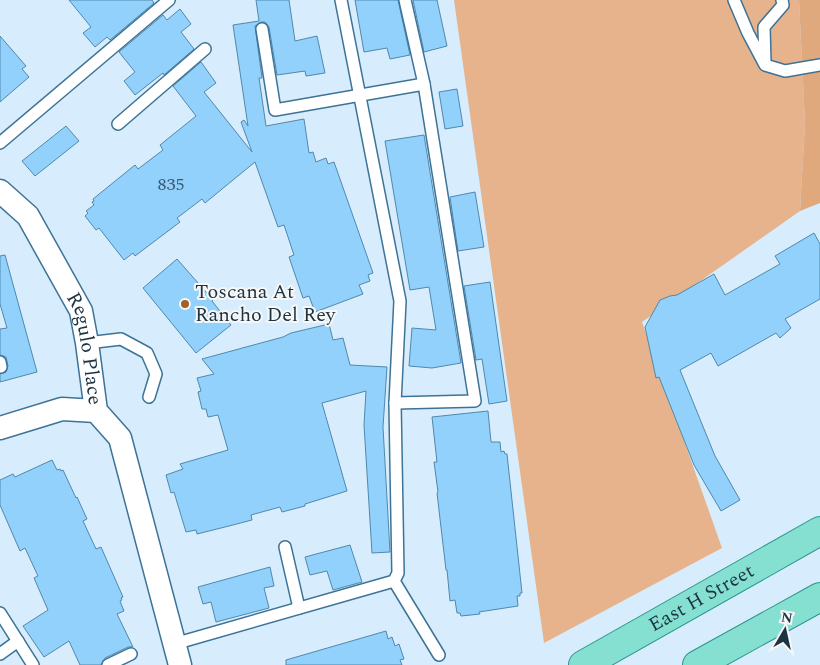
<svg xmlns="http://www.w3.org/2000/svg" width="820" height="665" font-family="Spectral,serif">
<style>
.green{fill:#e6b38c}
.forest{fill:#e0a87d}
.building{fill:#92d1fc;stroke:#5188ab}
.lines{fill:none;stroke-linecap:round;stroke-linejoin:round}
.service-casing{stroke:#3d7396;stroke-width:14}
.minor-casing{stroke:#3d7396;stroke-width:25}
.primary-casing{stroke:#2b968b;stroke-width:30}
.service{stroke:#fff;stroke-width:11}
.minor{stroke:#fff;stroke-width:22}
.primary{stroke:#85e0d1;stroke-width:28}
.poi-dot{fill:#a1612a;stroke:#f7f7f7;stroke-width:2}
.labels{text-anchor:middle;dominant-baseline:central;stroke-width:4;stroke-linejoin:round;paint-order:stroke}
.number-label{font-size:18px;fill:#3a5a70}
.poi-label{font-size:20px;fill:#1c3342;stroke:#f7f7f7;text-anchor:start}
.street-label{font-size:20px;fill:#1c3342;stroke:#f7f7f7}
</style>
<rect width="100%" height="100%" fill="#d7edfd"/>
<path class="green" d="M454,0H799L805,123L800,211L642,322L722,548L544,643Z"/>
<path class="forest" d="M799,0H820V203L800,211L805,123Z"/>
<g class="building">
<path d="M69,0H152L154,3L110,40L107,37L95,47L83,33L91,27Z"/>
<path d="M256,0H289L295,41L317,36L325,73L306,76L305,71L277,75L269,27L265,22H261L255,26L262,78H259L266,126L304,119L309,153L313,152L316,162L326,158L328,164L334,162L373,273L368,275L370,281L359,285L363,294L315,312L309,296L303,298L289,257L294,255L284,225L278,227L255,162L205,203L202,199L177,218L180,222L135,256L133,253L124,260L99,228L96,230L85,216L88,213L86,211L94,205L92,202L94,201L93,199L135,165L138,169L163,150L160,145L196,116L173,86L201,62L216,83L204,92L252,152L241,122L244,120L248,126L233,25L259,21Z"/>
<path d="M355,0H398L410,55L390,59L387,48L364,52Z"/>
<path d="M413,0H437L447,46L424,52Z"/>
<path d="M180,9L191,24L181,32L194,49L164,75L163,73L135,95L124,81L135,72L119,52L163,15L167,20Z"/>
<path d="M0,36L26,66L22,69L29,77L0,102Z"/>
<path d="M457,89L463,126L445,129L439,92Z"/>
<path d="M66,126L79,141L35,176L22,161Z"/>
<path d="M424,135L461,363L432,368L409,366L412,328L436,330L429,287L410,290L385,141Z"/>
<path d="M475,192L484,247L458,251L450,197Z"/>
<path d="M814,233L820,244V299L785,319L791,328L780,338L776,333L718,366L711,353L680,370L715,456L740,500L721,511L694,465L659,377L656,378L645,327L660,300L670,296L677,295L714,274L725,295L780,264L775,256Z"/>
<path d="M5,255L37,372L0,382V374L6,372L8,366L6,357L0,355V329L7,328L0,304V256Z"/>
<path d="M177,259L213,300L212,301L231,325L196,353L143,288Z"/>
<path d="M490,282L507,401L489,404L482,359L476,360L464,286Z"/>
<path d="M329,324L333,340L343,338L350,365L387,367L383,427L390,552L372,553L364,425L366,391L322,403L347,491L305,504V506L282,512L280,507L251,515L252,520L229,526L197,534L196,530L186,532L174,492L171,493L166,475L183,469L180,464L228,450L218,415L208,417L206,409H202L198,392L201,391L197,378L214,374L202,359L283,337L291,333Z"/>
<path d="M488,411L491,442H500L501,452L504,451L505,454H507L522,593H520V596H517L518,606L479,612L480,614L461,616L460,613H457L455,600L450,601L447,570H446L437,493L438,492L434,462H437L432,417Z"/>
<path d="M52,460L57,470L60,469L61,471L63,470L76,498L77,497L87,519L83,521L96,549L101,547L123,597L121,598L122,600L120,601L124,611L117,614L133,647H128L105,658L101,665H80L69,641L44,657L23,626L48,610L34,578L38,576L25,548L20,551L0,505V480L13,474L15,477Z"/>
<path d="M350,545L362,582L333,590L327,571L310,575L305,557Z"/>
<path d="M270,567L274,586L264,588L269,608L216,622L211,602L203,604L198,587Z"/>
<path d="M386,631L388,639L392,637L395,646L399,644L404,659L400,660L402,665H286V660Z"/>
</g>
<g class="lines">
<defs>
<g id="service">
<path d="M734,0L748,33L765,65L785,71L820,65"/>
<path d="M262,29L275,110L424,84L405,0"/>
<path d="M765,63L764,27L783,5L782,0"/>
<path d="M118,124L205,49"/>
<path d="M0,143L169,0"/>
<path d="M87,343L121,339L147,353L156,374L149,397"/>
<path d="M0,362L1,367"/>
<path d="M395,403L475,401L424,84"/>
<path d="M285,547L299,608"/>
<path d="M394,581L439,655"/>
<path d="M0,613L33,665"/>
<path d="M174,644L394,581L398,573L395,403L400,301L341,0"/>
<path d="M0,654L18,641"/>
<path d="M108,665L131,654"/>
</g>
<g id="minor">
<path id="s1" d="M0,191L28,216L81,311L87,343L96,411L120,438L180,665"/>
<path d="M0,428L62,409L96,411"/>
</g>
<g id="primary">
<path id="s2" d="M583,665L820,531"/>
<path d="M697,665L820,597"/>
</g>
</defs>
<use href="#service" class="service-casing"/>
<use href="#minor" class="minor-casing"/>
<use href="#primary" class="primary-casing"/>
<use href="#service" class="service"/>
<use href="#minor" class="minor"/>
<use href="#primary" class="primary"/>
</g>
<circle class="poi-dot" cx="185" cy="304" r="5"/>
<g class="labels">
<g class="number-label">
<text x="171" y="184">835</text>
</g>
<g class="poi-label">
<text x="195" y="292">Toscana At<tspan x="195" dy="23">Rancho Del Rey</tspan></text>
</g>
<g class="street-label">
<text stroke="none"><textPath href="#s1" startOffset="184">Regulo Place</textPath></text>
<text stroke="none"><textPath href="#s2" startOffset="136">East H Street</textPath></text>
</g>
</g>
<g transform="translate(785 630) rotate(9)" stroke="#f7f7f7" stroke-width="4" paint-order="stroke">
<path d="M0-4L9 19L0 12L-9 19Z" fill="#1c3342"/>
<text y="-8" font-size="14" font-weight="bold" text-anchor="middle" fill="#1c3342">N</text>
</g>
</svg>
